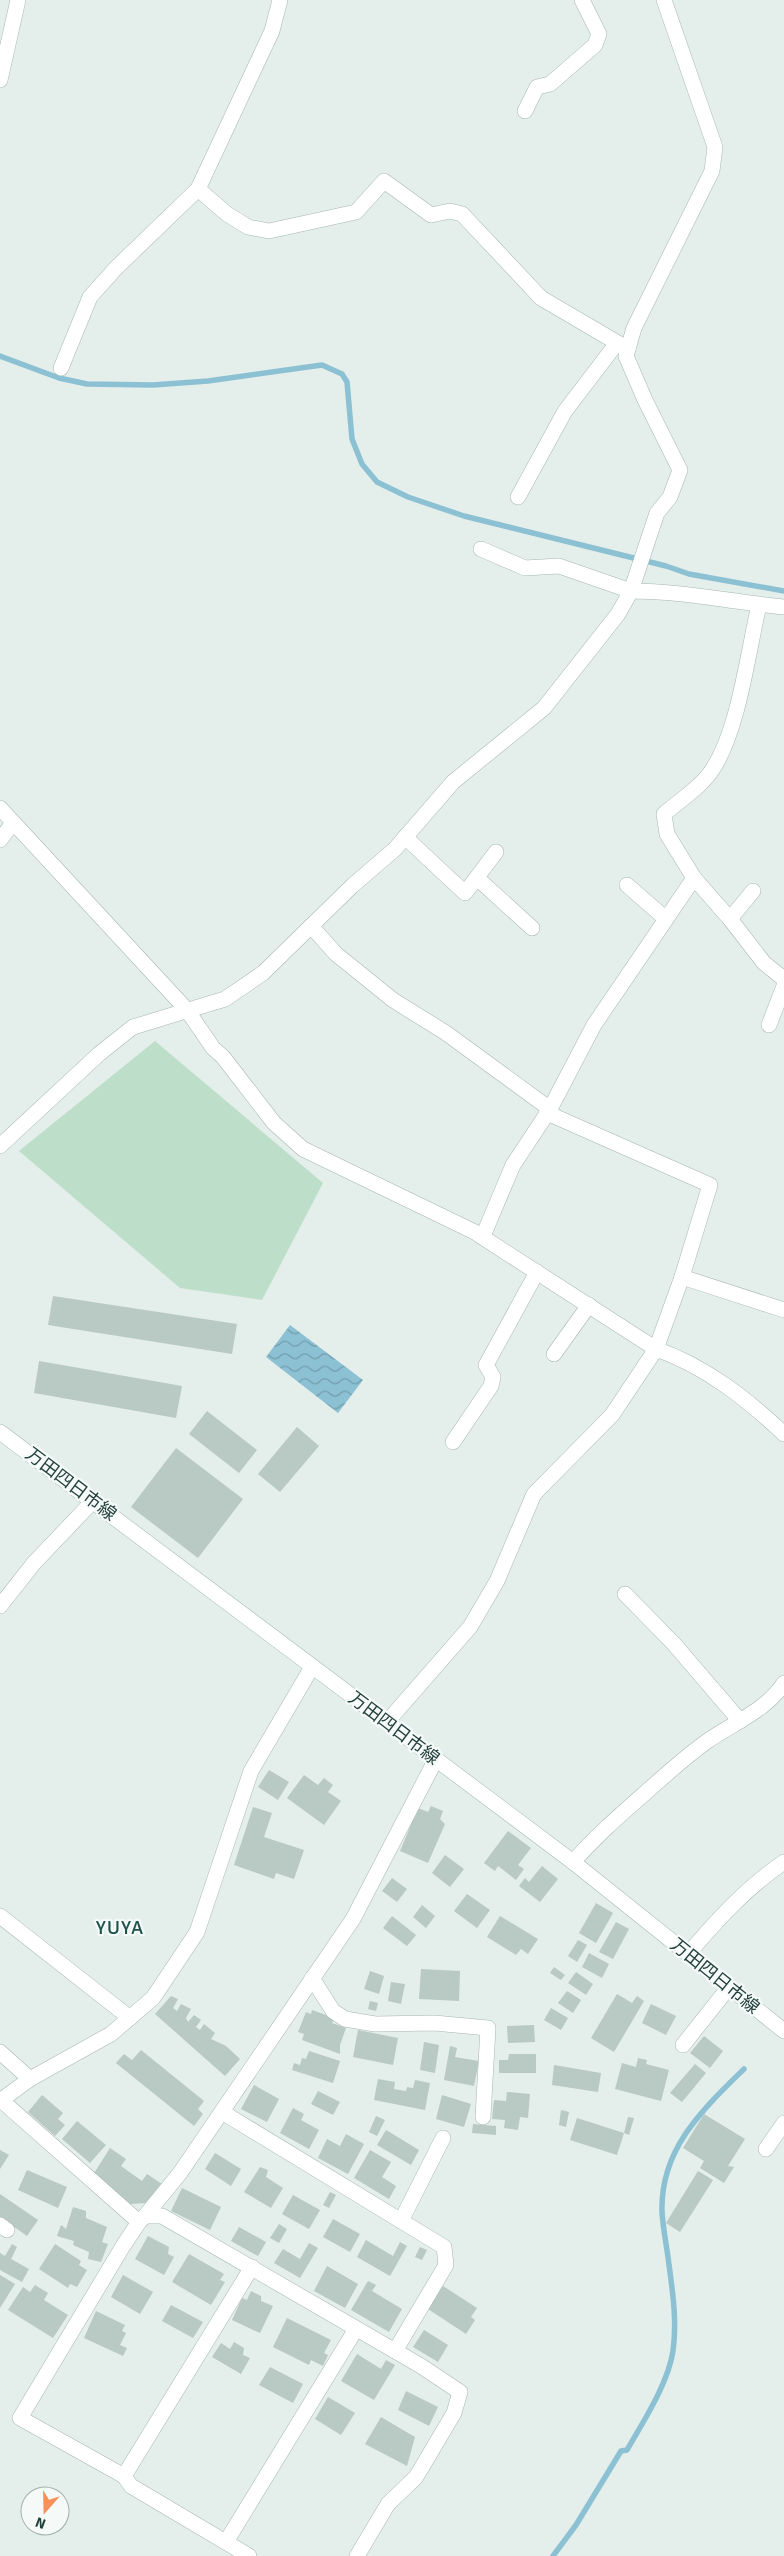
<svg xmlns="http://www.w3.org/2000/svg" width="784" height="2556" font-family="Signika,'Noto Sans JP',sans-serif">
<style>
.garden{fill:#bddfca}
.water{fill:url(#water-waves)}
.lines{fill:none;stroke-linecap:round;stroke-linejoin:round}
.stream{stroke:#8cc1d4;stroke-width:5.5}
.building{fill:#b9c9c4}
.minor-casing{stroke:#a6b7b3;stroke-width:16}
.tertiary-casing{stroke:#a6b7b3;stroke-width:16}
.secondary-casing{stroke:#a2bab4;stroke-width:16}
.minor{stroke:#fff;stroke-width:15}
.tertiary{stroke:#fff;stroke-width:15}
.secondary{stroke:#fff;stroke-width:15}
.labels{text-anchor:middle;dominant-baseline:central;stroke-width:4.5;stroke-linejoin:round;paint-order:stroke}
.street-label{font-size:18px;fill:#23413c;stroke:#f5faf8}
.quarter-label{font-size:20px;letter-spacing:1px;fill:#1e534c;stroke:#f5faf8}
</style>
<defs>
<pattern id="water-waves" width="16" height="10" patternUnits="userSpaceOnUse" patternTransform="scale(1.25)"><rect width="16" height="10" fill="#8cc1d4"/><path d="M0 5q4-4 8 0t8 0" fill="none" stroke="#729ead"/></pattern>
</defs>
<rect width="100%" height="100%" fill="#e4eeeb"/>
<path class="garden" d="M155,1041L323,1183L262,1300L180,1288L19,1151Z"/>
<path class="water" d="M290,1325L363,1380L338,1413L266,1357Z"/>
<g class="lines">
<g class="stream">
<path d="M0,356L59,378L87,384L153,385L208,381L322,365L342,374L347,382L352,439L362,464L377,482L408,497L464,516L666,566L689,574L784,591"/>
<path d="M553,2556L576,2525L621,2451L627,2450C643,2422 668,2384 673,2351C677,2322 673,2294 669,2265C667,2247 663,2229 662,2212C660,2149 703,2109 744,2069"/>
</g>
</g>
<g class="building">
<path d="M53,1296L237,1324L232,1354L48,1325Z"/>
<path d="M39,1361L182,1386L176,1418L34,1393Z"/>
<path d="M207,1411L257,1450L239,1473L189,1434Z"/>
<path d="M297,1427L319,1446L280,1492L258,1474Z"/>
<path d="M176,1448L243,1499L198,1558L131,1507Z"/>
<path d="M269,1770L289,1782L278,1800L258,1787Z"/>
<path d="M304,1775L318,1785L324,1778L333,1785L328,1792L341,1801L324,1825L287,1798Z"/>
<path d="M431,1806L443,1811L440,1819L445,1824L428,1863L400,1851L418,1808L428,1812Z"/>
<path d="M253,1807L272,1813L264,1837L304,1850L294,1879L276,1873L274,1879L234,1865Z"/>
<path d="M508,1831L531,1848L518,1865L524,1869L516,1880L498,1866L495,1871L484,1863Z"/>
<path d="M445,1855L464,1869L450,1887L432,1873Z"/>
<path d="M542,1866L558,1879L540,1902L519,1886L525,1878L529,1882Z"/>
<path d="M392,1878L407,1889L397,1902L382,1891Z"/>
<path d="M467,1894L490,1910L477,1928L454,1911Z"/>
<path d="M596,1903L613,1913L596,1943L579,1933Z"/>
<path d="M422,1905L435,1916L426,1928L413,1917Z"/>
<path d="M392,1916L416,1935L407,1946L383,1928Z"/>
<path d="M500,1916L538,1939L528,1954L521,1949L516,1955L487,1937Z"/>
<path d="M616,1922L629,1929L613,1959L599,1952Z"/>
<path d="M578,1940L587,1945L577,1962L568,1956Z"/>
<path d="M589,1953L609,1964L602,1978L582,1967Z"/>
<path d="M554,1967L565,1975L561,1980L550,1973Z"/>
<path d="M421,1969L460,1971L459,2001L419,1999Z"/>
<path d="M370,1971L384,1976L379,1994L364,1989Z"/>
<path d="M576,1972L593,1984L586,1995L568,1983Z"/>
<path d="M391,1982L405,1984L401,2004L388,2001Z"/>
<path d="M567,1991L581,2000L573,2013L558,2003Z"/>
<path d="M617,1994L632,2003L637,1996L644,2001L614,2052L591,2038Z"/>
<path d="M171,1996L178,1999L173,2008L177,2011L181,2004L191,2009L186,2018L188,2022L194,2015L201,2020L196,2027L200,2030L204,2024L215,2033L211,2039L226,2046L240,2059L225,2076L155,2014Z"/>
<path d="M370,2001L378,2003L376,2011L368,2009Z"/>
<path d="M651,2004L676,2016L666,2035L642,2023Z"/>
<path d="M551,2008L568,2018L561,2030L544,2020Z"/>
<path d="M312,2010L334,2018L332,2023L346,2028L340,2045V2054L302,2040L304,2034L298,2032L306,2012L311,2014Z"/>
<path d="M534,2025L535,2042L508,2043L507,2026Z"/>
<path d="M358,2030L398,2038L393,2065L353,2057Z"/>
<path d="M704,2036L723,2051L710,2068L690,2053Z"/>
<path d="M424,2042L439,2045L435,2073L420,2070Z"/>
<path d="M450,2046L457,2048L455,2057L479,2061L474,2086L444,2080Z"/>
<path d="M141,2050L204,2101L198,2109L203,2114L194,2126L116,2063L124,2054L132,2060Z"/>
<path d="M309,2051L340,2061L333,2083L292,2070L294,2063L300,2065L302,2058L306,2059Z"/>
<path d="M509,2054H536V2073H499V2060H508Z"/>
<path d="M638,2058L647,2060L646,2064L669,2070L661,2101L615,2089L622,2063L636,2067Z"/>
<path d="M695,2064L706,2073L682,2102L670,2093Z"/>
<path d="M554,2065L601,2073L598,2092L552,2085Z"/>
<path d="M378,2079L395,2082L394,2089L406,2091L407,2087L413,2088L415,2080L430,2083L425,2110L374,2100Z"/>
<path d="M254,2085L279,2099L267,2122L241,2109Z"/>
<path d="M318,2091L340,2102L333,2115L311,2104Z"/>
<path d="M507,2092L530,2094L528,2118L520,2117L518,2130L504,2128L505,2120L492,2119L494,2100L506,2101Z"/>
<path d="M42,2095L63,2113L58,2119L65,2125L55,2136L28,2112Z"/>
<path d="M442,2095L471,2104L464,2127L436,2119Z"/>
<path d="M293,2108L304,2114L301,2120L319,2130L309,2149L280,2133Z"/>
<path d="M561,2110L569,2112L566,2127L559,2125Z"/>
<path d="M704,2114L745,2139L728,2166L734,2167L724,2183L700,2168L704,2161L683,2148Z"/>
<path d="M376,2116L385,2120L377,2136L369,2132Z"/>
<path d="M628,2117L634,2118L629,2135L624,2133L617,2155L570,2140L577,2118L624,2133Z"/>
<path d="M77,2121L106,2145L90,2163L62,2139Z"/>
<path d="M473,2124L496,2126V2135L472,2133Z"/>
<path d="M386,2130L419,2150L411,2165L377,2145Z"/>
<path d="M346,2134L364,2144L348,2174L318,2158L327,2139L340,2146Z"/>
<path d="M110,2148L126,2159L121,2166L142,2181L147,2174L162,2184L149,2203L130,2204L91,2178Z"/>
<path d="M0,2150L9,2155L0,2169Z"/>
<path d="M370,2150L391,2162L382,2177L396,2186L389,2199L354,2178Z"/>
<path d="M215,2153L241,2169L231,2186L205,2169Z"/>
<path d="M260,2167L268,2170L266,2177L283,2188L271,2208L244,2192Z"/>
<path d="M27,2170L67,2187L58,2208L18,2190Z"/>
<path d="M698,2171L713,2180L680,2232L666,2223Z"/>
<path d="M182,2188L221,2207L210,2230L171,2211Z"/>
<path d="M330,2192L336,2195L329,2208L323,2205Z"/>
<path d="M0,2194L38,2220L27,2236L0,2217Z"/>
<path d="M293,2195L320,2210L309,2229L282,2214Z"/>
<path d="M73,2207L86,2211V2218L107,2227L102,2242L108,2244L101,2262L88,2259L89,2252L73,2245L74,2241L57,2236L61,2225L66,2229Z"/>
<path d="M333,2219L360,2234L350,2252L323,2237Z"/>
<path d="M279,2224L287,2229L279,2243L270,2238Z"/>
<path d="M239,2227L266,2242L258,2256L231,2241Z"/>
<path d="M148,2236L169,2247L168,2254L174,2257L164,2275L135,2259Z"/>
<path d="M366,2240L393,2256L400,2242L407,2246L390,2276L357,2257Z"/>
<path d="M309,2243L318,2248L300,2278L274,2263L283,2249L300,2259Z"/>
<path d="M12,2244L17,2247L11,2259L29,2269L22,2282L0,2270V2253L5,2256Z"/>
<path d="M55,2244L81,2261L79,2265L87,2270L77,2287L70,2284L68,2288L39,2269Z"/>
<path d="M420,2247L427,2250L422,2260L415,2257Z"/>
<path d="M189,2254L224,2274L220,2280L225,2282L211,2305L172,2282Z"/>
<path d="M327,2266L358,2284L345,2308L314,2291Z"/>
<path d="M0,2275L15,2284L0,2308Z"/>
<path d="M123,2275L153,2292L140,2314L111,2297Z"/>
<path d="M368,2281L376,2285L372,2291L402,2309L389,2332L351,2310Z"/>
<path d="M35,2285L48,2293L44,2300L68,2315L53,2338L8,2310L23,2287L30,2292Z"/>
<path d="M443,2286L477,2308L471,2317L475,2320L466,2334L428,2309Z"/>
<path d="M251,2291L261,2296V2301L273,2306L260,2333L232,2320L242,2298L247,2300Z"/>
<path d="M171,2305L203,2322L193,2338L162,2321Z"/>
<path d="M96,2311L125,2325L122,2331L126,2333L120,2345L127,2348L123,2356L84,2338Z"/>
<path d="M287,2318L331,2340L324,2353L328,2355L323,2366L311,2360L309,2365L273,2347Z"/>
<path d="M424,2330L448,2345L438,2362L413,2347Z"/>
<path d="M234,2342L244,2348L243,2355L250,2358L241,2374L212,2357L221,2343L230,2349Z"/>
<path d="M357,2354L381,2369L386,2360L395,2365L374,2400L341,2381Z"/>
<path d="M270,2367L303,2384L293,2403L259,2385Z"/>
<path d="M406,2391L438,2407L429,2426L398,2410Z"/>
<path d="M328,2397L355,2413L341,2435L315,2419Z"/>
<path d="M381,2417L415,2437L407,2466L365,2444Z"/>
</g>
<g class="lines">
<defs>
<g id="minor">
<path d="M0,80L18,0"/>
<path d="M525,111L537,87L550,84L595,45L599,34L582,0"/>
<path d="M198,189L227,214L248,227L269,231L356,212L384,181L431,215L450,211L462,214L541,298L628,349"/>
<path d="M61,368L90,297L116,268L198,189L272,31L280,0"/>
<path d="M518,497L565,411L617,343"/>
<path d="M481,549L525,568L559,566L631,591L657,513L670,497L680,470L645,400L626,356L634,328L712,171L715,147L664,0"/>
<path d="M0,808L187,1010L213,1048L223,1057L274,1123L303,1149L483,1236"/>
<path d="M405,837L465,893L496,852"/>
<path d="M0,840L13,823"/>
<path d="M477,878L532,928"/>
<path d="M694,878L730,919L753,891"/>
<path d="M627,885L666,919"/>
<path d="M730,919L764,963L784,979"/>
<path d="M311,926L336,954L393,1000L446,1033L550,1109L594,1025L694,878L667,834L664,814C681,799 702,787 714,767C739,727 748,652 759,605"/>
<path d="M769,1025L784,986"/>
<path d="M550,1109L513,1165L483,1236L479,1235L656,1349C705,1366 747,1399 784,1434"/>
<path d="M0,1146L99,1054L133,1027L225,999L263,973L352,886L395,849L453,782L544,708L618,614L631,591C682,591 733,602 784,607"/>
<path d="M682,1277L784,1310"/>
<path d="M554,1354L589,1305"/>
<path d="M453,1442L491,1386L493,1377L486,1365L537,1272"/>
<path d="M625,1594L674,1644L740,1721"/>
<path d="M0,1606L34,1563L94,1500"/>
<path d="M387,1722L470,1627L497,1581L534,1494L612,1415L656,1349L682,1277L710,1185L547,1113"/>
<path d="M573,1862C595,1837 619,1816 644,1794C664,1776 684,1758 706,1742C731,1724 766,1711 784,1683"/>
<path d="M0,1916L130,2018"/>
<path d="M688,1954C718,1919 746,1888 784,1862"/>
<path d="M312,1978L333,2011L345,2019L375,2024L434,2023L488,2028L483,2117"/>
<path d="M683,2045L729,1987"/>
<path d="M0,2052L30,2079"/>
<path d="M1,2100L139,2222"/>
<path d="M222,2112L444,2247L446,2265L395,2351"/>
<path d="M766,2149L784,2123"/>
<path d="M145,2216L180,2173L353,1919L436,1759"/>
<path d="M401,2221L443,2138"/>
<path d="M0,2225L7,2230"/>
<path d="M124,2476L252,2267"/>
<path d="M226,2542L356,2329"/>
<path d="M249,2556L131,2486L124,2476L20,2418L123,2246L139,2222L145,2216H162L421,2366L460,2392L454,2413L416,2477L388,2504L357,2556"/>
</g>
<path id="tertiary" d="M0,2101L30,2079L111,2034L153,1998L197,1932L251,1771L312,1667"/>
<path id="secondary" d="M0,1432L573,1862L784,2031"/>
</defs>
<use href="#minor" class="minor-casing"/>
<use href="#tertiary" class="tertiary-casing"/>
<use href="#secondary" class="secondary-casing"/>
<use href="#minor" class="minor"/>
<use href="#tertiary" class="tertiary"/>
<use href="#secondary" class="secondary"/>
</g>
<g class="labels">
<g class="street-label">
<text transform="translate(71 1484) rotate(37)">万田四日市線</text>
<text transform="translate(394 1728) rotate(37)">万田四日市線</text>
<text transform="translate(715 1976) rotate(39)">万田四日市線</text>
</g>
<g class="quarter-label">
<text x="120" y="1927">YUYA</text>
</g>
</g>
<g transform="translate(45 2511) rotate(200)"><circle r="24" fill="#f5faf8" stroke="#a1b0ad"/>
<path d="M0-4L9 19L0 12L-9 19Z" fill="#f5925c"/>
<text y="-8" font-size="14" font-weight="bold" text-anchor="middle" fill="#23413c">N</text>
</g>
</svg>
